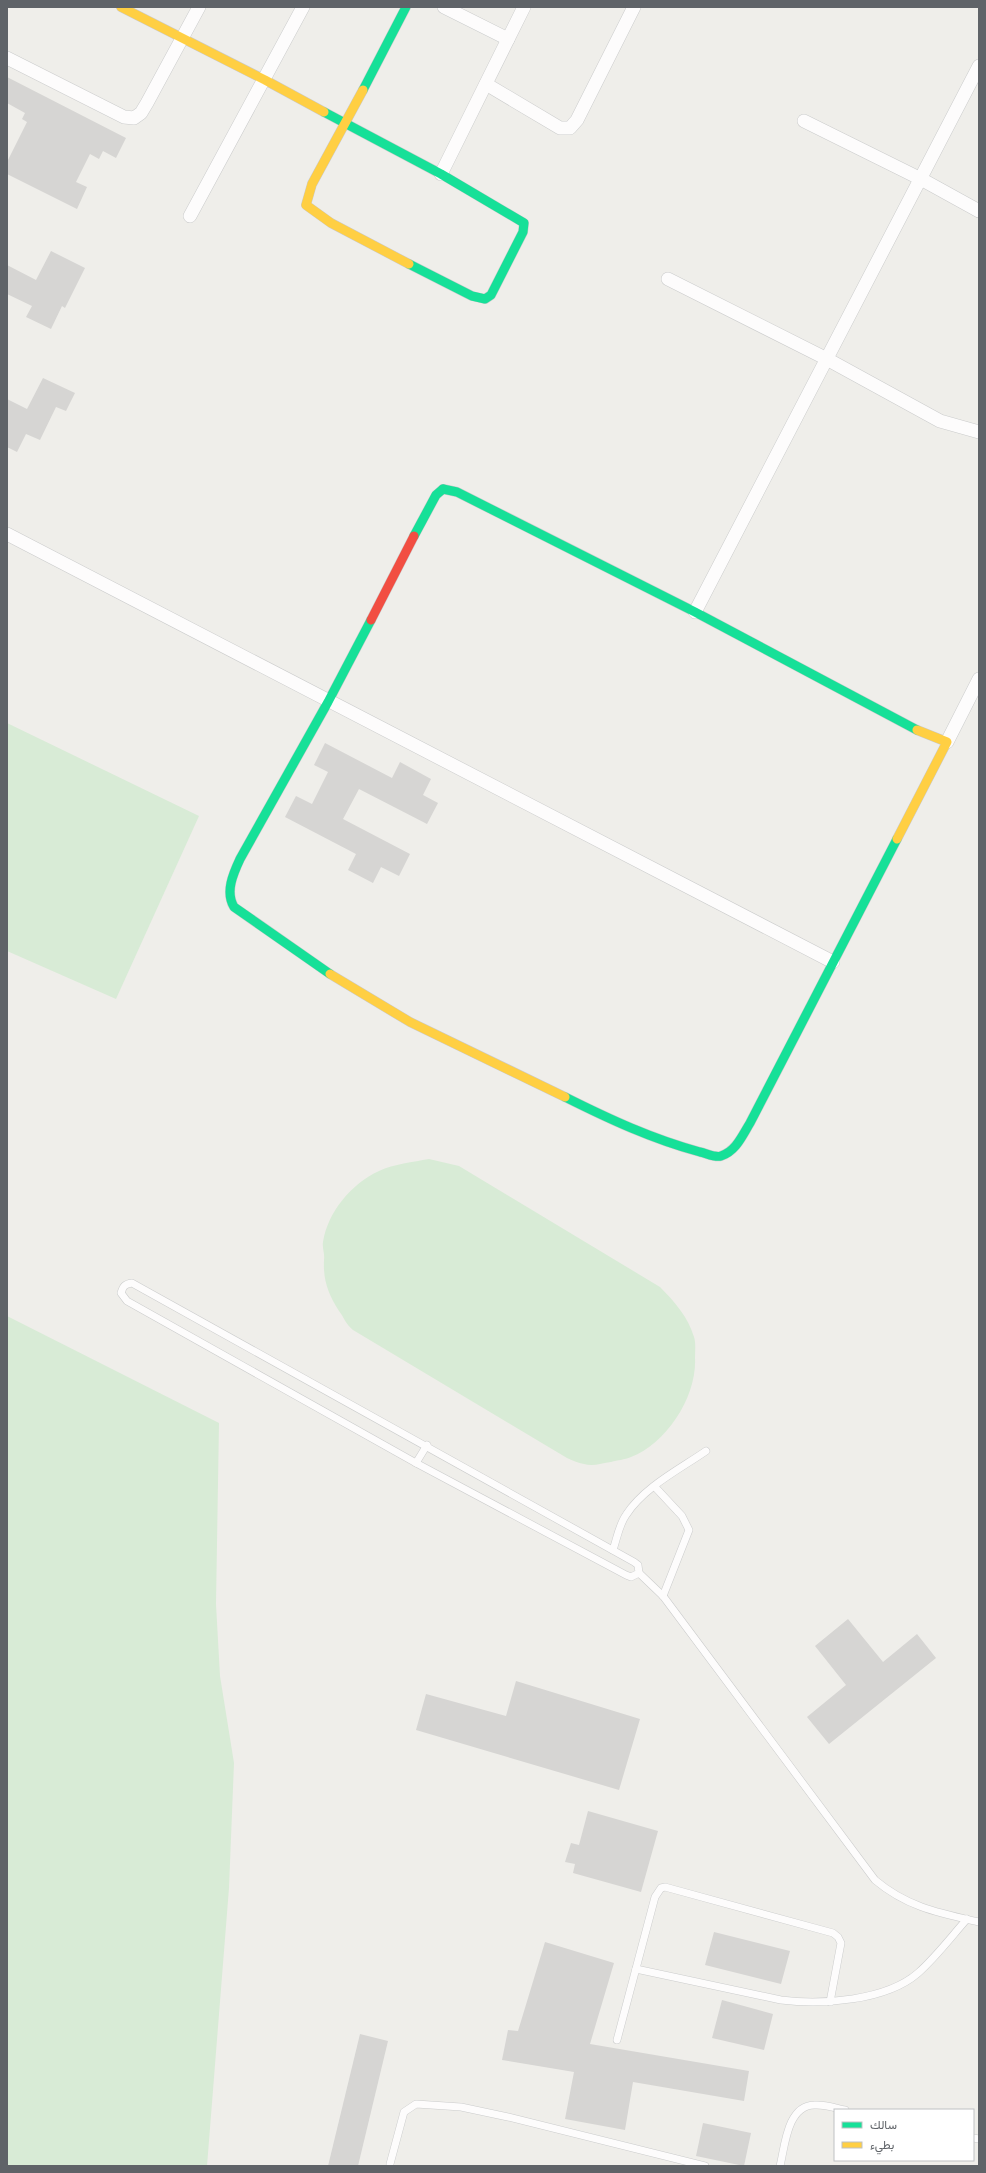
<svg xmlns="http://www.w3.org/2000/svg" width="986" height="2173" font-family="'Titillium Web',Vazirmatn,sans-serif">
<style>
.green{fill:#d8ebd6}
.building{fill:#d6d5d3}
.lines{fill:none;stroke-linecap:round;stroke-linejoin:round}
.lane-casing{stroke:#cbcccc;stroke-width:8}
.street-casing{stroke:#cbcccc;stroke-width:14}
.fast-casing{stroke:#cacacb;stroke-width:10}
.slow-casing{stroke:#cacacb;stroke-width:10}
.jam-casing{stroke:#cacacb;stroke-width:10}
.lane{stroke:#fdfcfc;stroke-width:7}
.street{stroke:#fdfcfc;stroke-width:13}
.fast{stroke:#16e098;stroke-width:9}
.slow{stroke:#ffcf43;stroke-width:9}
.jam{stroke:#f24e42;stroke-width:9}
</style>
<rect width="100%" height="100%" fill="#efeeea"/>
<g class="green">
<path d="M7,723L199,816L116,999L7,951Z"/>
<path d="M429,1159L459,1166L660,1287C675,1302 688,1317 694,1337C696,1343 695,1351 695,1358C697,1396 667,1443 631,1457C624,1460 618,1460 611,1462C602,1463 593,1467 584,1464C578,1463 572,1460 567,1458L353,1330C345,1323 345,1319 339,1311C328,1294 323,1280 324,1260C325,1254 322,1248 323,1242C328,1212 351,1184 379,1171C394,1164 413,1162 429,1159Z"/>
<path d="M7,1316L219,1423L216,1604L220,1676L234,1763L229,1888L207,2166H7Z"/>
</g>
<g class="building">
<path d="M7,77L126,138L116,158L103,151L99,159L90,154L76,182L87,187L77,209L7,174V162L27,122L22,119L25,113L7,103Z"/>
<path d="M51,251L85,268L65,308L62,306L51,329L26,317L32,306L7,294V265L36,280Z"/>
<path d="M43,378L75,393L66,411L56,407L40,440L26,434L17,452L7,447V399L27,409Z"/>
<path d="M325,743L392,778L400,762L431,779L423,795L438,803L427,824L359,789L343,819L410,854L399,876L381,867L373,883L348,870L356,854L285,817L296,796L312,804L328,772L314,765Z"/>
<path d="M848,1619L883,1662L917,1634L936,1658L829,1744L807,1717L846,1685L815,1646Z"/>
<path d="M516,1681L640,1719L619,1790L416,1730L426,1694L506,1716Z"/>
<path d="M588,1811L658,1831L641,1892L573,1873L575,1864L565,1862L571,1843L579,1845Z"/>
<path d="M714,1932L790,1951L781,1984L705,1965Z"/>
<path d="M545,1942L614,1963L590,2044L749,2071L744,2101L633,2082L625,2130L565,2119L574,2072L502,2060L508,2030L518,2031Z"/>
<path d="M722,2000L773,2014L764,2050L712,2038Z"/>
<path d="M360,2034L388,2041L358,2166H328Z"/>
<path d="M703,2123L751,2133L744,2166L696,2156Z"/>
</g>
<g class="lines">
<defs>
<g id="lane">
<path d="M132,1283L634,1562L638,1565L639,1573L631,1577L626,1575L416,1463L127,1301L121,1293C123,1286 125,1284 132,1283Z"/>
<path d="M416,1463L427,1445"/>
<path d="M655,1487L682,1516L689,1530L663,1596"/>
<path d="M613,1550C617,1538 619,1525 626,1515C644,1487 680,1469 706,1451"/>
<path d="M639,1573L663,1596L875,1880C907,1907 939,1913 979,1922"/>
<path d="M636,1969L781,2000C821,2005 886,2001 918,1973C936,1957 951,1937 967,1919"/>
<path d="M617,2040L655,1897L661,1888L665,1887L833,1933L838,1937L841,1943L830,2002"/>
<path d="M973,2138L979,2139"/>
<path d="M390,2164L404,2112L416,2104L461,2107L508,2117L705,2166"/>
<path d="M780,2166C785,2146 787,2106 814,2105C825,2104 835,2108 845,2110"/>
</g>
<g id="street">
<path d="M444,7L508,39"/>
<path d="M7,58L124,117L134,118L141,113L147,103L199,7"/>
<path d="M486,84L560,128H570L577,120L634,7"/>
<path d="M804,121L921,179L979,211"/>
<path d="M441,174L524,7"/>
<path d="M190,216L303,7"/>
<path d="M668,279L825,358L940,421L979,432"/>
<path d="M7,534L833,962"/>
<path d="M695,612L979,66"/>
<path d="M947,742L979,679"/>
</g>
<g id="fast">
<path d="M363,90L406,7"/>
<path d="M324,112L441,174L524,223L523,232L491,295L485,299L472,296L409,264"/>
<path d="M443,489L457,492L695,612L917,730"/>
<path d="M414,536L436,495L443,489"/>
<path d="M330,974L234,907C225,892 233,874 240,859L328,702L371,620"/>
<path d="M565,1097C609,1119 652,1139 700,1152C706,1153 715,1158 721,1156C736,1151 742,1136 750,1123L897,839"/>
</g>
<g id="slow">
<path d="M121,7L265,80L324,112"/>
<path d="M363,90L312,184L306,205L331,223L409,264"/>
<path d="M897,839L947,742L917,730"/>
<path d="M330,974L410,1022L565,1097"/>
</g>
<path id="jam" d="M371,620L414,536"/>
</defs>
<use href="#lane" class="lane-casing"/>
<use href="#street" class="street-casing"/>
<use href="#fast" class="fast-casing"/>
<use href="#slow" class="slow-casing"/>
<use href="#jam" class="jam-casing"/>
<use href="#lane" class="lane"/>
<use href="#street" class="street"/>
<use href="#fast" class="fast"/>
<use href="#slow" class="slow"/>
<use href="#jam" class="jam"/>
</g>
<rect width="986" height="2173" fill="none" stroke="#5f6368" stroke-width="16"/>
<rect x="834" y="2109" width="140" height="52" fill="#ffffff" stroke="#bfc1c3"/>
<rect x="842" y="2122" width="20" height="6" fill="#16e098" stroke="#bfc1c3"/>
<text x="870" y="2129" font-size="12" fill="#5f6368">سالك</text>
<rect x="842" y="2142" width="20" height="6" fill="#ffcf43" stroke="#bfc1c3"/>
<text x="870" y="2149" font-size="12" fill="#5f6368">بطيء</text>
</svg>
